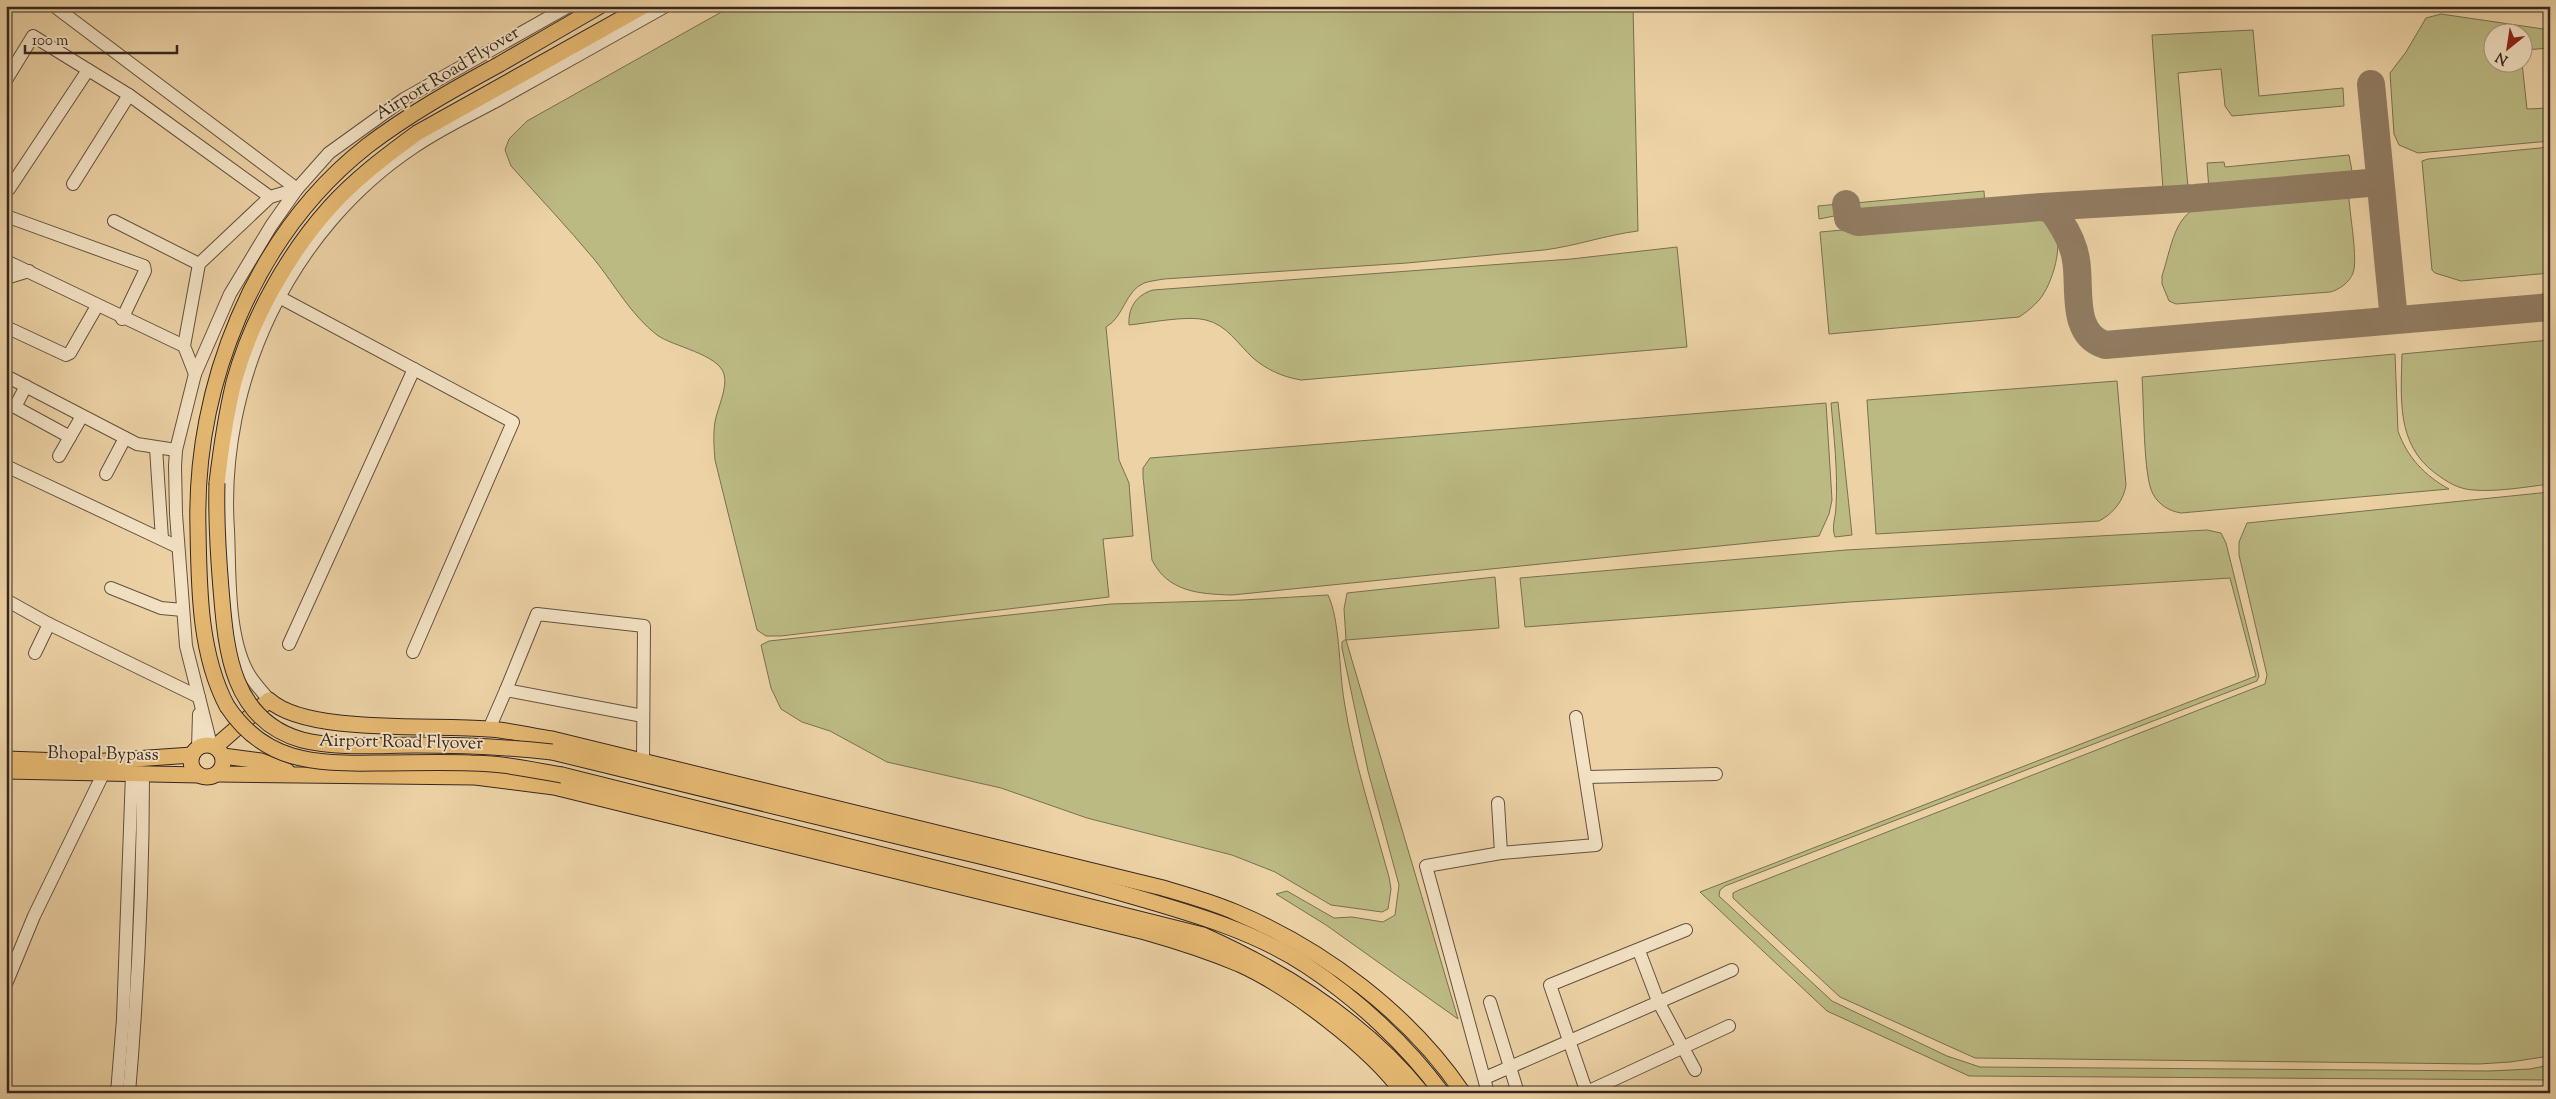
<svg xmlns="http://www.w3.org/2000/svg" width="2556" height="1099" font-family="'Sorts Mill Goudy',serif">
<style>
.green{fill:#bcba83;stroke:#797051}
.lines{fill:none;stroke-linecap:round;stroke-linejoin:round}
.taxiway{stroke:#917c62;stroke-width:28}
.minor-casing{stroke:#645140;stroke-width:14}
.major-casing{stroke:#36261f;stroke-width:17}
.minor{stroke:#f3e2c4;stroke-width:12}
.major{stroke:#e6b972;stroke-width:15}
.major-bridge-casing{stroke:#36261f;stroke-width:17;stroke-linecap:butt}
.major-bridge{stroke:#e6b972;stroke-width:15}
.labels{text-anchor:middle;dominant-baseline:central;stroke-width:4;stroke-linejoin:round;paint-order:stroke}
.street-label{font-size:18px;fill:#36261f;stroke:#f3e2c4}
</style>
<rect width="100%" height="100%" fill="#ecd2a5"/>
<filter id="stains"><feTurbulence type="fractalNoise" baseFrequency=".004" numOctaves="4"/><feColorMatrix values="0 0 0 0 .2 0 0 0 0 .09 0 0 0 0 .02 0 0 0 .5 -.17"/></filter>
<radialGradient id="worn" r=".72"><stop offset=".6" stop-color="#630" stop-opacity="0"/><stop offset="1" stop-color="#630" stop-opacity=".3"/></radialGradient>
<g class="green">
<path d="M732,6H1633L1638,231C1606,235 1576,246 1544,250L1407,263L1164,279C1158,280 1150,281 1144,283C1125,291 1124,317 1106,327L1119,460L1129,483L1133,536L1103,539L1109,597L781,636H766L757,630L715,460C714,447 713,435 715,422C717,409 728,388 724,374C718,354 674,347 657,335C631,315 615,285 594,259C568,228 539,197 511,166L505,150L509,139L527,121Z"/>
<path d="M2441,14L2550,30V48L2524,50V32H2494V62L2522,63L2527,109L2550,108V141L2418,153L2399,145L2394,134L2390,73L2406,52L2426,18Z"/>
<path d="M2253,30L2259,96L2343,88L2344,106L2232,116L2225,106L2221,69L2178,73L2188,187L2163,189L2152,35Z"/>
<path d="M2550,147V273L2461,281L2435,273L2432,270L2422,161L2428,159Z"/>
<path d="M2349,155L2352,171L2345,177L2209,190L2207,163L2224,162L2225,167Z"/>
<path d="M1984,191L1985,206L1867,215L1857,212L1855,203Z"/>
<path d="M2343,193L2349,199C2350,215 2358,261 2353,273C2350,282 2339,290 2330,292L2176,304L2169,301L2162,284V276C2174,239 2174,207 2218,201Z"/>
<path d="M1839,204V210L1834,216L1819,219L1818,206Z"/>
<path d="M2025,214C2034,215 2047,218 2053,226C2065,244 2052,284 2040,299C2034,306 2027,312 2019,317L1829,334L1820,232Z"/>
<path d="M1677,247L1687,347L1301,380C1283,377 1267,370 1253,358C1238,344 1227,325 1206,320C1188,315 1148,323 1129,325C1128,308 1136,295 1153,290L1571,259Z"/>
<path d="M2550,340V484C2525,487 2498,492 2473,490C2458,489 2447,482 2435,473C2396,444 2401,398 2402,354Z"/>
<path d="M2395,354L2398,431C2407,457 2425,476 2449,489L2181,513C2169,511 2159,505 2153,494C2143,477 2144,402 2142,377Z"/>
<path d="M2117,381L2126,485C2124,500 2113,514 2099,521L1876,534L1867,400Z"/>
<path d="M1838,402L1852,535L1835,537C1831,526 1836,517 1836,506C1838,472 1834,437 1831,403Z"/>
<path d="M1826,403L1832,500L1829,514L1819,536L1232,595C1199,594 1168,592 1152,560L1143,477V468L1150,458Z"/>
<path d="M2550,492V1056L2510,1062L2479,1064L1975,1058L1840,997L1733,898V893L1739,890L2265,684L2267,675L2239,555V542L2247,523Z"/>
<path d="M2207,530L2221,533L2226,543L2259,676L2257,681L1725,886L1720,890L1719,896L1832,1001L1947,1056L1980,1067L2489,1071L2530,1069L2550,1065V1080L1969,1076L1827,1011L1700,892L2256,676L2230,578L1850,602L1525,627L1520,578L1846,550Z"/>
<path d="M1495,577L1499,628L1346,640L1458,1019L1326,925L1276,894L1287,891L1334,918L1352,917L1383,922L1395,915L1399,885L1368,771L1342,648V642L1346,639L1344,609L1347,593Z"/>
<path d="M1328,595C1340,620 1339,670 1344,700C1353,759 1373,819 1389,877L1391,889L1388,909L1382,912L1331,905L1275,872L1232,855L1087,818L1001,788L887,762L830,731L802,722L781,709L771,688L761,645L769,641L1111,604L1243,600Z"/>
</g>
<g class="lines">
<g class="taxiway">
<path d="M2371,84L2394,320"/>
<path d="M1846,204L1848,218L1858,222L2042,207C2051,208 2055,213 2059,220C2067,232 2074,246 2076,260C2081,288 2070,334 2105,345L2550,307"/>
<path d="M2042,207L2195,198L2380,182"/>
</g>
<defs>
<g id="minor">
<path d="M54,6L297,189"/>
<path d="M6,80L33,36L129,95L270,197"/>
<path d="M73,184L129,95"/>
<path d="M9,189L88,70"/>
<path d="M6,216L144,266L145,271L122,319"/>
<path d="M114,221L199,264"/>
<path d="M6,261L184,346"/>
<path d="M6,278L29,271"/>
<path d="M279,297L513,422L413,652"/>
<path d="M6,327L66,355L70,353L97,306"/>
<path d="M195,374L184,346L199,264L270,197L297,189"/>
<path d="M6,376L137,444L176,450"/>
<path d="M26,386L15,407L70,437"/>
<path d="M156,448L162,539"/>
<path d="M59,456L82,416"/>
<path d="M6,466L178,547"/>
<path d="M106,474L125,438"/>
<path d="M111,588L161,608L183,610"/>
<path d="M6,600L49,624L199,697"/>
<path d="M289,644L414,369"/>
<path d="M35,653L49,624"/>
<path d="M506,690L537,614L644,626L643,761"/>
<path d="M269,700C262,691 252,681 247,671C227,633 230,572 228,530C218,383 289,230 414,147C440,129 470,115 498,100C554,69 610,37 666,6"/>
<path d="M489,729L506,690L643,716"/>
<path d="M211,745L186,646L176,514L175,466L176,450L195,374L230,294L271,226L297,189L329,153L404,99L569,6"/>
<path d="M198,748L199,714"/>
<path d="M1587,777L1716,774"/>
<path d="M1498,803L1501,853"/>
<path d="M1639,951L1658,1001L1695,1070"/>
<path d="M6,984L34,916L107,766"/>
<path d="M1490,1002L1518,1093"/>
<path d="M1485,1078L1732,970"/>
<path d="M1587,1092L1729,1026"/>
<path d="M117,1093L123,1019L132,774"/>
<path d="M129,1093C138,987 143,881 143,774"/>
<path d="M1488,1093L1426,866L1501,853L1596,845L1576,717"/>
<path d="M1587,1093L1550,985L1686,930"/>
</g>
<g id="major">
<path d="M217,483C221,449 226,415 234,382C251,320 287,255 330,207C355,179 387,155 417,133L644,6"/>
<path d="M227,706C199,653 199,587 198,528C194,386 254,235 367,146C409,114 454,89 500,64C533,45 567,25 600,6"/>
<circle cx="207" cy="761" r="16"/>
<path d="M215,747L269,700C307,735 435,724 488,729C509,730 531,736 552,739L1163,888C1187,895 1212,902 1235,912C1323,949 1409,1013 1463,1093"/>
<path d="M552,752C683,784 814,817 946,848C1010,863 1073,879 1135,897C1194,914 1256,932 1307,966C1357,999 1406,1044 1442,1093"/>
<path d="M223,756L261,761L287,771"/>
<path d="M6,759L91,762L192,755"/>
<path d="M6,771L199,775"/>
<path d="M217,774L475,777L554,787L1145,932C1177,941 1208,951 1239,964C1290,987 1371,1048 1403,1093"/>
<path d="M562,775L1203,935C1286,972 1364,1021 1422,1093"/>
</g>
</defs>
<use href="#minor" class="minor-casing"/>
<use href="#major" class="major-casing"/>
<use href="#minor" class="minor"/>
<use href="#major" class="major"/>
<defs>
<g id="major-bridge">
<path d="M217,483C216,518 218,553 221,589C226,650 231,720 302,740C338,749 379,745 416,745C462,745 506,747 552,752"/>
<path d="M227,706C264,762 314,764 376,763C407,763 439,762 471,763C502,763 532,770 562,775"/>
</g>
</defs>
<use href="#major-bridge" class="major-bridge-casing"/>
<use href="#major-bridge" class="major-bridge"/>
</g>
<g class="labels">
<g class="street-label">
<text transform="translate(448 74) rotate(-31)">Airport Road Flyover</text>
<text transform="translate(401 743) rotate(1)">Airport Road Flyover</text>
<text transform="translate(103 755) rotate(1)">Bhopal Bypass</text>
</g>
</g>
<rect width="2556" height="1099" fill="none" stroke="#ecd2a5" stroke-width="25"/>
<rect x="8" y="8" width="2541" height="1084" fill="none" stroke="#36261f" stroke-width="2.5"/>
<rect x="12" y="12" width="2531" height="1074" fill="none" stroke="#36261f"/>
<g transform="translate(2508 48) rotate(210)"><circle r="24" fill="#f3e2c4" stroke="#a79782"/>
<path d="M0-4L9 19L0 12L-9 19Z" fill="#8f2418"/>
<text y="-8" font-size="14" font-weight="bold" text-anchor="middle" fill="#36261f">N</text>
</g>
<path d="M25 45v8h152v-8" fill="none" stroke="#36261f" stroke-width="2.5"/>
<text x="32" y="45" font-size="15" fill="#36261f" stroke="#f3e2c4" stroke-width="4" paint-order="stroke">100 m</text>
<rect width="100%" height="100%" filter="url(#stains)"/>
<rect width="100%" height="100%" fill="url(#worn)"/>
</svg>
